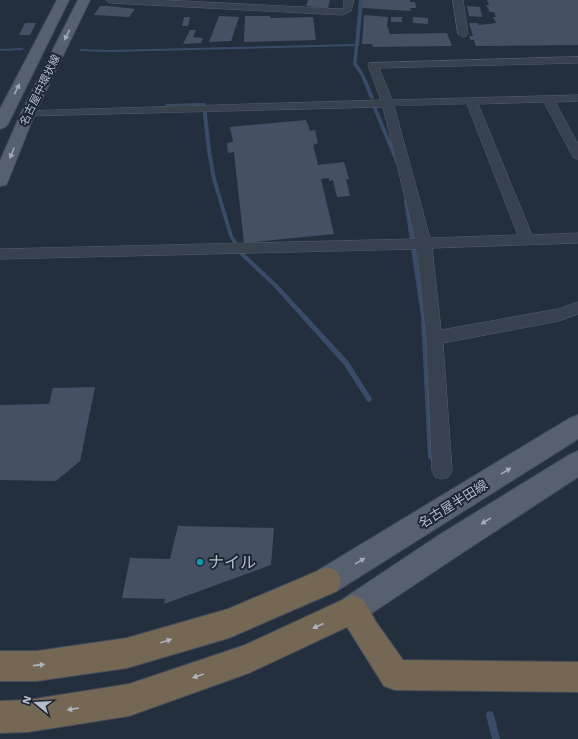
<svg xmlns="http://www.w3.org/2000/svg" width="578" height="739" font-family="'Work Sans','Noto Sans JP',sans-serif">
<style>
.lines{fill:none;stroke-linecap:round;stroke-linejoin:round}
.stream{fill:#394c67;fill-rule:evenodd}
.building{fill:#455162}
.street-casing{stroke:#565f6c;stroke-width:1}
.primary-casing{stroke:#414a57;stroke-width:2}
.highway-casing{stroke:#434c59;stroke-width:2}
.street{fill:#38414e;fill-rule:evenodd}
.primary{fill:#56606e;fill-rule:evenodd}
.highway{fill:#746855;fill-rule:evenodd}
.oneway{fill:#a1aab7}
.oneway2{fill:#aeb4bd}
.culture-dot{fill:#0f9aa8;stroke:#1d2633;stroke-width:1.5}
.labels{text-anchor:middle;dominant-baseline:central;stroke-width:4;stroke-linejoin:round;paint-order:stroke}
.far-street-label{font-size:11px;fill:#b4bcc9;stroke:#1d2633}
.street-label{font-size:13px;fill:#b4bcc9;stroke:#1d2633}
.near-poi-label{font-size:16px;fill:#b4bcc9;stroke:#1d2633;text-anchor:start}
</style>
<rect width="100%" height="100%" fill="#242f3e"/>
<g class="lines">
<g class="stream">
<path d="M359,0H363L359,44L360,45L358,46L357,64C365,74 369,86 374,98L372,99L370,98L361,76L353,64L355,46L109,52L81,51L79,50L81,49L109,50L355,44Z"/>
<path d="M23,48L24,49L22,50L0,51V49Z"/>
<path d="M204,103L206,104L211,151L216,179L233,236L245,254L278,285L348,361L371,397L372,399L371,401L369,402L367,401L344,365L274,287L241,256L229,236L212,179L207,151L202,105L167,106L165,105L167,104Z"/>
<path d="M373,105L376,106L400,164V165H398L396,164L372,106Z"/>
<path d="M406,198L408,200L427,317L434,457L433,459L431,460L429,459L428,457L421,317L404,200Z"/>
<path d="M490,711L493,712L494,715L500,739H492L486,715L487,712Z"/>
</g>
</g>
<g class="building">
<path d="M308,0H330L328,8L306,6Z"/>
<path d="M363,0H410V2H415L416,8H410L411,11L362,8Z"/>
<path d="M487,0H578V45L476,46L474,40H471L469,36H473L469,23H478L479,25L496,23L493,17H496L494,12H490L486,5H489Z"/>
<path d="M100,6H108L135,9L129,17L94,15Z"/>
<path d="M467,6L480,7L482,17L469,16Z"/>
<path d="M364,15L388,17L387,26L390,34L447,33L452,46L373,47L372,44H362Z"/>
<path d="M219,16L239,17L231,41L209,42Z"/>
<path d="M245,16H270L271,18L313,17L316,40L244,42Z"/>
<path d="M184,17H190L188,26H182Z"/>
<rect x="391" y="17" width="11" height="5"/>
<path d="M413,17L428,18V24L413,23Z"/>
<path d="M25,23H36L30,35H19Z"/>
<path d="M190,30H196L193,37L203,38L201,43L183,44Z"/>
<path d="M306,120L310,131L315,130L318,143L313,145L318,165L344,162L349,179H346L350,196L337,197L333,180L329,181V178L321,179L334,234L244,243L234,152L228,153L227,143L233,142L230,127Z"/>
<path d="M95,387L80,461L56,481L0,480V405L49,404L53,388Z"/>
<path d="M178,526L274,528L271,565L164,604L165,599L122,598L130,558L170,559Z"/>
</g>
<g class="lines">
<defs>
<g id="street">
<path d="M106,0H164L341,9L344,8V0H354L351,11L343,15L111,3Z"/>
<path d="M453,0H463L468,34L466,36L463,37L458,34Z"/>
<path d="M578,57V63L379,68L392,100L578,95V101L555,102L578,144V159L574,158L572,155L544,102L478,104L532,235L578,233V243L432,248L441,330L558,309L578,302V314L559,321L443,343L452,470L449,477L442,479L435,477L432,470L426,338L417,249L0,259V249L415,239L383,107L28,116L24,115L22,113L24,111L381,100L368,65L369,63ZM467,104L518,235L430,238L394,106Z"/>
</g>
<g id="primary">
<path d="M57,0H69L8,124L5,127L0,129V109Z"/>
<path d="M78,0H90L35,113L8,181L6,185L0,186V161L21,113Z"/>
<path d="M578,415V439L337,591L327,595L317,591L313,581L317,571L570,418Z"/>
<path d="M578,451V477L459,555L363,619L353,623L343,619L339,609L343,599L439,535L569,455Z"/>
</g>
<g id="highway">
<path d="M327,567L337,571L341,581L337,591L229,638L127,668L37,681H0V651H37L127,638L228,609Z"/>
<path d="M353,595L363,599L376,622L403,660L578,662V692L395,690L384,686L347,627L249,673L129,716L28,732L0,733V701L28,700L129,684L245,645Z"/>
</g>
</defs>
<use href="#street" class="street-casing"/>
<use href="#primary" class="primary-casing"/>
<use href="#highway" class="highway-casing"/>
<use href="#street" class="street"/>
<use href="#primary" class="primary"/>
<use href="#highway" class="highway"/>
</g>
<defs><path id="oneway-solid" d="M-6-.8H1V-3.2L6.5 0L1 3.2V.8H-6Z"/></defs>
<g class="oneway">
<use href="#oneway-solid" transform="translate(67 35) rotate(116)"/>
<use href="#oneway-solid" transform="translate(17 89) rotate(-63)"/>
<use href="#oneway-solid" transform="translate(12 153) rotate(112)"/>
<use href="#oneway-solid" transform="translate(506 471) rotate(-32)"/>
<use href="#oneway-solid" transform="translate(486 521) rotate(148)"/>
<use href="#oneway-solid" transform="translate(360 561) rotate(-31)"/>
</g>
<g class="oneway2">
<use href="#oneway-solid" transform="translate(318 626) rotate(155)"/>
<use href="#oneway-solid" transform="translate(166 641) rotate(-17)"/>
<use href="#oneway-solid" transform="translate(39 665) rotate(-6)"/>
<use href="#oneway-solid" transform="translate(198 676) rotate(161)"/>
<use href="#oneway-solid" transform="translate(73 709) rotate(171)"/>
</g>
<circle class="culture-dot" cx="200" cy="562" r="4"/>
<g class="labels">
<g class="far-street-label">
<text transform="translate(40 90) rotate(-64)">名古屋中環状線</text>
</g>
<g class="street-label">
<text transform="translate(453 504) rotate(-32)">名古屋半田線</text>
</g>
<g class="near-poi-label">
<text x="208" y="562">ナイル</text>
</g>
</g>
<g transform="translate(36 703) rotate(288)" stroke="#1d2633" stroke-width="3" paint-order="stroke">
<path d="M0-3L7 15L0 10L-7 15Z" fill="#b4bcc9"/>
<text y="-6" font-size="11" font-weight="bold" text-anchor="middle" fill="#b4bcc9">N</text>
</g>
</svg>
